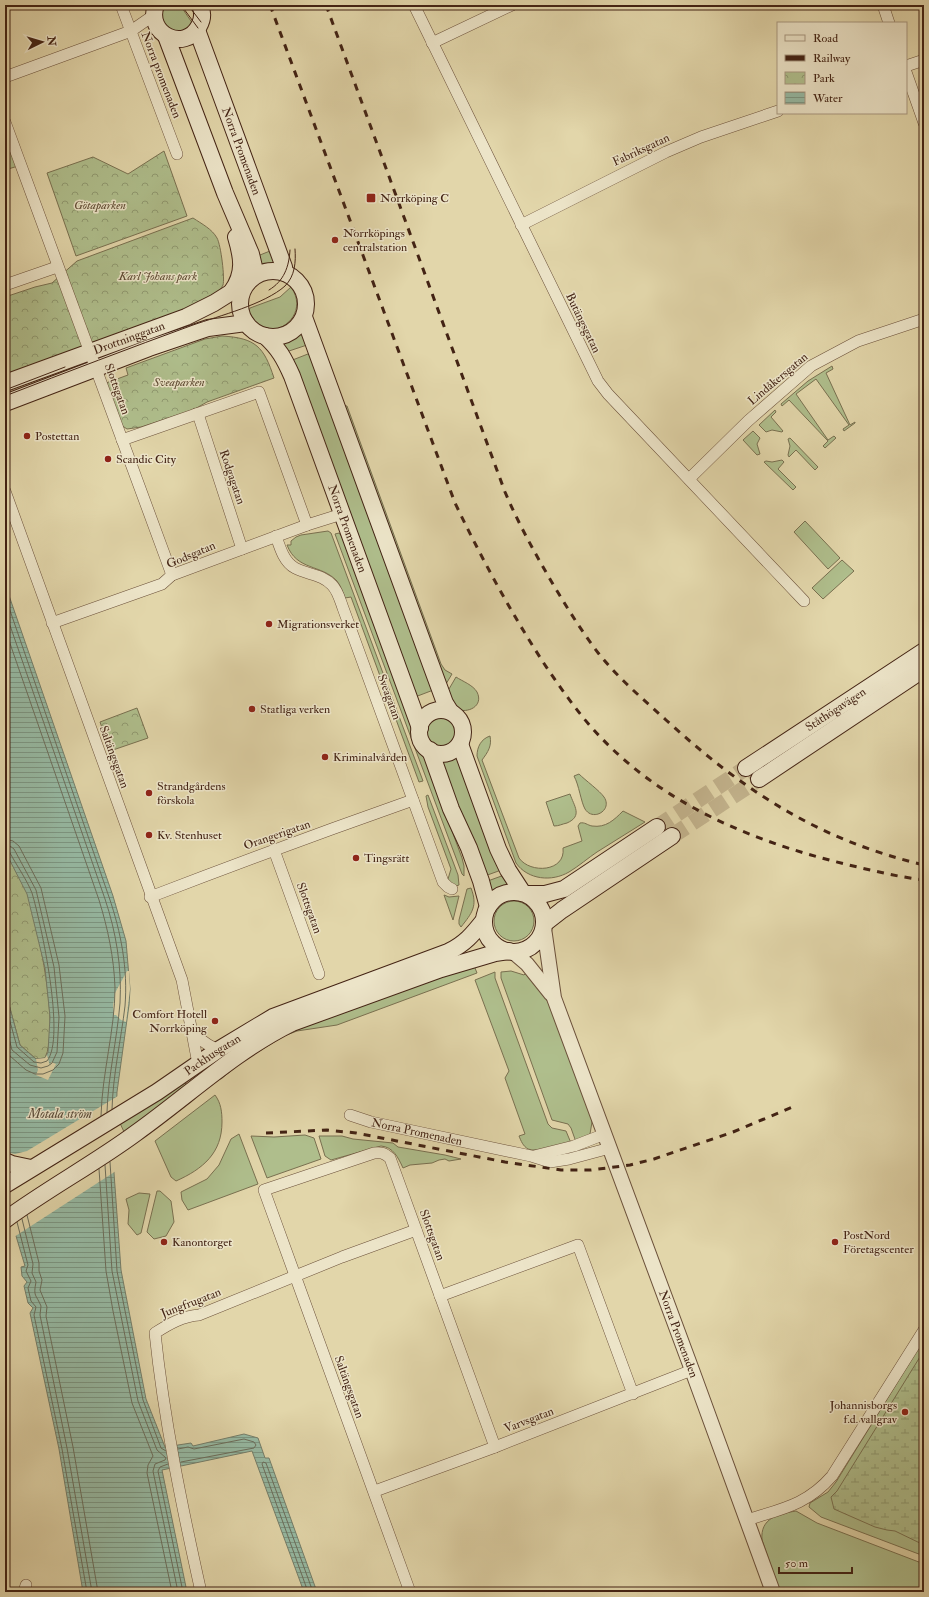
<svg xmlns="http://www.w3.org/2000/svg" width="929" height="1597" font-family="'IM FELL Double Pica',serif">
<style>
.green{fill:#afbe8c;stroke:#797050}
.wetland{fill:url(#wetland-marsh);stroke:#797050}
.park{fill:url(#park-crowns);stroke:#797050}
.water{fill:url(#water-rules);stroke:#757e6a}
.pier{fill:#e2d6aa}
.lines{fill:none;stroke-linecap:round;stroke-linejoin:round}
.shore{stroke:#6c6e5c;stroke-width:1}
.secondary-tunnel{stroke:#c2b28c;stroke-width:16;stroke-dasharray:16 8;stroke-linecap:butt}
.minor-casing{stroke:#6b503a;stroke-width:12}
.tertiary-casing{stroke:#6b503a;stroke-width:16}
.secondary-casing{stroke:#432314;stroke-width:18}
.minor{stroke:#ece4c8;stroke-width:11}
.tertiary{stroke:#ece4c8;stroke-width:14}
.secondary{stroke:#ece4c8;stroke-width:16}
.tram{stroke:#432314;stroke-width:1}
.rail{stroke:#432314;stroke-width:3;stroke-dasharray:7 7;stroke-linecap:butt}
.poi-dot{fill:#8f2418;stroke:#ece4c8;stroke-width:1.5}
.labels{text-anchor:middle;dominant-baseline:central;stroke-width:3;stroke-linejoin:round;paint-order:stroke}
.street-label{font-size:12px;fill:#432314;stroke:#ece4c8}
.poi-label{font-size:12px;fill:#432314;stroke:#ece4c8;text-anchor:start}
.park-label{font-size:12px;font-style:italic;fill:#5e4a32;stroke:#ece4c8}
.water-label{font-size:13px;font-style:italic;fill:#584938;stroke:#ece4c8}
</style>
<defs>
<pattern id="wetland-marsh" width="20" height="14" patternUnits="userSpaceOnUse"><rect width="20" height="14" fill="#afbe8c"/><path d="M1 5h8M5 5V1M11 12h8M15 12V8" fill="none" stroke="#909a71"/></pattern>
<pattern id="park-crowns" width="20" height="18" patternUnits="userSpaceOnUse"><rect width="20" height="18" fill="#afbe8c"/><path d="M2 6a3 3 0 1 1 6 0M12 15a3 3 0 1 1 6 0" fill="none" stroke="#909a71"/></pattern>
<pattern id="water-rules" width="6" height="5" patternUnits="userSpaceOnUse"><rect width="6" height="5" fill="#96baa4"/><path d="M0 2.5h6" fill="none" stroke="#7c9784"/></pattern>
</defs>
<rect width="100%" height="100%" fill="#e2d6aa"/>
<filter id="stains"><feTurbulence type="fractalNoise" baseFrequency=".005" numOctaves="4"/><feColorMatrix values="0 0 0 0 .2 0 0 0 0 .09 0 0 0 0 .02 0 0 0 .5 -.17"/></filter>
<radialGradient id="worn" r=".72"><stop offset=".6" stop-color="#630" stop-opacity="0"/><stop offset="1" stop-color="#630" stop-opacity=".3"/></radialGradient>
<g class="green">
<path d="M163,5H180L193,24L189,28L178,32L167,28L161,18Z"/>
<path d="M275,249L279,266L260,269L255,257Z"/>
<path d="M291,287C312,317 270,345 252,320C249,316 248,312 250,308L280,297Z"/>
<path d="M302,327L310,344L286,352L279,339L293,335Z"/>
<path d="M313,352L436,689L415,697L290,361Z"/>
<path d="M832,366L833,369L826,373L850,425L855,422V423L844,431L843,429L849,425L816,379L796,394L828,440L834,436L836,438L825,448L823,446L828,441L789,400L782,406L781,404L808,381Z"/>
<path d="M340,405L347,406L441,664L445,670L452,674L446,684Z"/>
<path d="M775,410L776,412L771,417L783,431L782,432L772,430L766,432L759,425Z"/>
<path d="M753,431L760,438L757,444L760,454L757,455L743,440Z"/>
<path d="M790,438L818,467L815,470L796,450L789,457L788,455L790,446L788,439Z"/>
<path d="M782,460L784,462L778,469L796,487L793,490L764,462L766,461L772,462Z"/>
<path d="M805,521L840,558L828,569L794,532Z"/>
<path d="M328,531L331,533L423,781L419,782L351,597L345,598C343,593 341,586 337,581C321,564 297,571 287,545H291V541L296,537L301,535Z"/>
<path d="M339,533L345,541L462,858L464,866V876L462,874L335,534Z"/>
<path d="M842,560L854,571L823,599L812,588Z"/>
<path d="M456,677C462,681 473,685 477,692C484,706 468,714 456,709L444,691L449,689Z"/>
<circle cx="441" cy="732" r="15"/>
<path d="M490,736C492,746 488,752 482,760L519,858C530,874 566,872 563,848L582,841L578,826L580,823C585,822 587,825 592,826C606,828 614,820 623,811L645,822C629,832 613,842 597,852C588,858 579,866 569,872C552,882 528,880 516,863L477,756C477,747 481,739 490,736Z"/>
<path d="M458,755L504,869L482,877L438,759H450Z"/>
<path d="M579,774C585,780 600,791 604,797C613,810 593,822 585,809C581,802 579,785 574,776Z"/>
<path d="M570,794C574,806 583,816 567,823C562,824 559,826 554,826L546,802Z"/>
<path d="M428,795L458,875L459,885L456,886L449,883L448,879L451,869L428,807L426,796Z"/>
<path d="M507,874L513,886L496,890L492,894L485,882Z"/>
<path d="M471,888C478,906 472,913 461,927L459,924V920L467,889Z"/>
<path d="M444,895L449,897L459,896L453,920Z"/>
<circle cx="514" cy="921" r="20"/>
<path d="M473,963L477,973L337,1025L297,1031L284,1036L243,1061L221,1079L218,1078L273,1039Z"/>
<path d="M511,971L524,975L528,971L540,986L553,1012L591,1116L592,1122L590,1134L576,1142L571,1128L568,1124L552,1120L501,978V972Z"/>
<path d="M495,972V978L548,1124L552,1128L566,1131L571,1143C561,1145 537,1153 528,1149C523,1146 521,1141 519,1136L525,1134L505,1078L509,1071L475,980Z"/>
<path d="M183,1081L188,1086L125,1134L119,1121Z"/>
<path d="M215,1095C221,1103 222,1112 222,1122C222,1153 203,1169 176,1181L171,1177L155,1141Z"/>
<path d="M239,1134L258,1184L188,1210L182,1200L181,1192L207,1179L219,1165L231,1139Z"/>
<path d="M305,1135L314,1138L321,1159L267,1178L251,1136L274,1137Z"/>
<path d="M319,1136H342L353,1139L393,1143L398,1147L445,1155L461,1159L449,1161L445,1159L439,1160L432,1163L410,1165L403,1168C398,1157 393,1147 381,1146L331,1160L325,1156Z"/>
<path d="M157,1191H160L171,1201L174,1222L166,1236L154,1239L147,1232Z"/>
<path d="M139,1193L150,1194L141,1233L137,1235L128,1224L129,1210L126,1199Z"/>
<path d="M924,1339V1556L821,1517L809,1507L810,1503L828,1492L836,1482Z"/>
<path d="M796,1511L817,1523L924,1564V1592H780L762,1540C760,1518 778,1514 796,1511Z"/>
</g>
<path class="wetland" d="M923,1352L924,1353V1459C920,1467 917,1473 924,1481V1545L895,1531L887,1530L875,1527L834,1509L831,1497L837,1491Z"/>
<g class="park">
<path d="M5,130L18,166L5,170Z"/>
<path d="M164,151L187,216L76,256L47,173L93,157L128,174Z"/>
<path d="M193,218C202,224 212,229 217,238C221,245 225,279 223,285C220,292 210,298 204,302L5,376V297L35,287L52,283L77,261Z"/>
<path d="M222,336C256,338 264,347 274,378L207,402L193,410L141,427L127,429L121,425L106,383L128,375L126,368L205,339Z"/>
<path d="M137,708L148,738L110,751L100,722Z"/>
<path d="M5,851C12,865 23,880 28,895C38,929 60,1027 45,1058L36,1059L20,1045L5,990Z"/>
</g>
<path class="water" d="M5,584L113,896L126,941L130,989L129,1005L117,1092L114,1173L121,1270L146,1399L165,1447L191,1443L193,1446L244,1434L258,1438L265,1458H269L317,1592H304L252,1451L162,1470L187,1592H83L59,1449L30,1313L33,1308L28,1303L24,1286L27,1282L22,1276L21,1267L25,1266L16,1236L5,1183V990L20,1045L36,1059L45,1058L48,1052L50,1017L45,968L27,894L5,851Z"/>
<g class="pier">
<path d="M127,971H129L130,989L126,1022L121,1020L116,1015H114L113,1006L115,993Z"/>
<path d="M47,1055L50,1066L51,1062L56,1064L48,1080L36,1075L38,1070L36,1059L45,1058Z"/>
<path d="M118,1096L116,1171L14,1237L5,1193V1152L15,1154L27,1151Z"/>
</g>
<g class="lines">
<g class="shore">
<path d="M5,596L109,897C121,932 128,969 125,1006C121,1040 113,1074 112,1109"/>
<path d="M5,611L105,899C116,932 122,967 120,1003C117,1040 108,1076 107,1112"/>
<path d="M5,629L99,900C108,929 114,958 115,988C115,1030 102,1073 101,1116"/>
<path d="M5,839L13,841L19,846L41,888L59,965L65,1016L63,1053L59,1064L53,1070L43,1074H35L26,1070L10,1056L5,1046"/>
<path d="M5,845L10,846L14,849L36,890L54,967L59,1017L57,1052L52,1063L48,1066L41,1068L30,1065L12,1050L5,1023"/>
<path d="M5,850L10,853C17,866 27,880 32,893C41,923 66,1038 47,1061L41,1063L34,1062L17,1047L5,1003"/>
<path d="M110,1162L117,1271L143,1400L161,1448L166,1451"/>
<path d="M105,1165L112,1271L138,1401L157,1450L166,1458L165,1460L155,1464L153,1471L178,1592"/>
<path d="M99,1169L106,1271L113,1311L132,1403L153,1456L148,1465L147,1473L172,1592"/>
<path d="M27,1215L39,1263V1271L42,1280L40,1290L47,1307L46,1316L73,1447L98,1592"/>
<path d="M22,1219L33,1264L32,1273L36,1282C33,1297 36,1294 41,1306L40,1315L67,1448L92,1592"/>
<path d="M17,1222L28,1265L26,1271L31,1281L28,1288L31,1301L36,1307L34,1315L62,1449L87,1592"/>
<path d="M178,1449L188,1447L194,1449L244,1439L254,1442L256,1445L254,1448L181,1462"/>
<path d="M168,1464L160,1467L158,1471L183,1592"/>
<path d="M308,1592L262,1464L263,1462L266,1463L313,1592"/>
</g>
<g class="secondary-tunnel">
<path d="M657,827L746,768"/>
<path d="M672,836L759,779"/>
</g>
<defs>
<g id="minor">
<path d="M121,5L177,154"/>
<path d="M414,5L598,381L608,394L804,601"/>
<path d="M883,5L889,23"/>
<path d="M432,43L512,5"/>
<path d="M906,66L924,60"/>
<path d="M906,72L924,123"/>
<path d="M5,77L131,31L154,15"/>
<path d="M5,122L172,575"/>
<path d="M521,225L666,152L701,137L778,111"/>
<path d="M5,285L57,267"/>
<path d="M196,414L199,417L242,549"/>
<path d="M122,440L259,392L307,525"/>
<path d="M689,479L748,421L811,366L858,341L924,319"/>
<path d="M5,491L182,980L198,1064"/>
<path d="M276,536C280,548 284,562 295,568C308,575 322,574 332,585C338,591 340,600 343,608L443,882L448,887L452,889"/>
<path d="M52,623L162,584L172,575L307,525L342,514"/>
<path d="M274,850L319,974"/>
<path d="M150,897C238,863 325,831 413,800"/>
<path d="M193,1034L207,1044L218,1050"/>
<path id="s1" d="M350,1115L371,1122L531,1156L550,1162L569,1159L610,1148"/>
<path d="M534,1156L574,1146L605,1134"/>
<path d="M440,1296L578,1245L633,1394"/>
<path d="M375,1491L495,1447L692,1370"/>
<path d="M747,1520C781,1509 807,1505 832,1476L924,1330"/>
<path d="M24,1592L26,1585"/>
<path d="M201,1592C182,1507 164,1420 155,1333C169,1324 183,1316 199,1315L342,1257L416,1230"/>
<path d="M410,1592L264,1190L374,1153C381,1152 384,1153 390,1158L495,1447"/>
</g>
<g id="tertiary">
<path id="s2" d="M544,928L554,998L692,1370L773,1592"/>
<path d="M513,952L527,964L551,994"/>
</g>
<g id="secondary">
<path d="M156,5C145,34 185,53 199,26C203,19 203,12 200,5"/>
<path id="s3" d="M197,30L284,267L285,273"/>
<path d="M166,36L225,193L251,254L255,271L253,277"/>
<circle cx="273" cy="304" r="33"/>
<path d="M232,291C245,273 242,257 236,237"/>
<path d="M304,317L431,665L445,703L450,711"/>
<path id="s4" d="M265,336C279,349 284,358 292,376L420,728"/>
<path id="s5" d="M5,383L186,317L214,303L249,281"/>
<path d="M5,403L149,348L208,328L246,323"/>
<circle cx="441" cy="732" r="22"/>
<path d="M460,744L498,849L508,870L523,893"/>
<path d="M430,750L451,809L469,848L481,881L488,907"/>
<path id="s6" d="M746,768L924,651"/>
<path d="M759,779L924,669"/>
<circle cx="514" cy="922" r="30"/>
<path d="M527,894H545L564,889L657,827"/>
<path d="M544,924L562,910L672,836"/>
<path d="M5,1161L12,1164L31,1168"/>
<path id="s7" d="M5,1185L157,1092L218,1050L273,1017L448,952C465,944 473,934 484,920"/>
<path d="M5,1220C47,1189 94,1164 136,1133C188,1096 235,1051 292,1023L441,969L495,953L509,951"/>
</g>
</defs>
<use href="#minor" class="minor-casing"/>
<use href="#tertiary" class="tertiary-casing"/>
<use href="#secondary" class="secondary-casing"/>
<use href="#minor" class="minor"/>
<use href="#tertiary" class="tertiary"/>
<use href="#secondary" class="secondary"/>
<g class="tram">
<path d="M181,5L198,28"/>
<path d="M188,5L201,22"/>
<path d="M269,290C284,281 289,267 290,250"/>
<path d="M5,390L65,367"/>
<path d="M5,396C67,372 130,348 193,325C219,316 265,304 285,286C295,276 296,262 295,249"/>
</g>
<g class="rail">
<path d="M270,5L455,503C482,559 511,613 545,665C560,687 575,709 593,729C660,804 753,842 849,865C874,871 899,877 924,880"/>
<path d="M326,5L505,492C519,525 536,555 554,586C568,609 582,632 599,654C619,679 643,699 666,720C745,792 819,840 924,865"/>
<path d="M266,1133L327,1130L356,1133L505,1162L561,1170H591L630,1165L654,1159L733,1132L795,1106"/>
</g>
</g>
<g class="poi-dot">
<rect x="366" y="193" width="10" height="10" rx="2"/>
<circle cx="335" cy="240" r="4"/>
<circle cx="27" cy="436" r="4"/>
<circle cx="108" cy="459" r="4"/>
<circle cx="269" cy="624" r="4"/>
<circle cx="252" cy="709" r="4"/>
<circle cx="325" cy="757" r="4"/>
<circle cx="149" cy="793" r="4"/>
<circle cx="149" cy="835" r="4"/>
<circle cx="356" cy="858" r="4"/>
<circle cx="215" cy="1021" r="4"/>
<circle cx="164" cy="1242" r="4"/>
<circle cx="835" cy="1242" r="4"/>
<circle cx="905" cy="1412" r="4"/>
</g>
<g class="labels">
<g class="street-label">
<text transform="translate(161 75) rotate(69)">Norra promenaden</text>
<text transform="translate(641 150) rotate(-25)">Fabriksgatan</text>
<text stroke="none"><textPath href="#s3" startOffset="129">Norra Promenaden</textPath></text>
<text transform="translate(583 323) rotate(64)">Butängsgatan</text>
<text stroke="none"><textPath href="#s5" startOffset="132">Drottninggatan</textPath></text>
<text transform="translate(778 379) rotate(-40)">Lindåkersgatan</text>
<text transform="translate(117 389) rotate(70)">Slottsgatan</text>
<text transform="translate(232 477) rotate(71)">Rodgagatan</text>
<text stroke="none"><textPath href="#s4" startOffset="211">Norra Promenaden</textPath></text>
<text transform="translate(191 555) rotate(-23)">Godsgatan</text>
<text transform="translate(389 697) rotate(70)">Sveagatan</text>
<text stroke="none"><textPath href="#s6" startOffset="107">Ståthögavägen</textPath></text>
<text transform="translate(114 757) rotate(70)">Saltängsgatan</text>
<text transform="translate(277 835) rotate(-19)">Orangerigatan</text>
<text transform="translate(309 908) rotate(70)">Slottsgatan</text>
<text stroke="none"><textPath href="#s7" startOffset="245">Packhusgatan</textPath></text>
<text stroke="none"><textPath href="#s1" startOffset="69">Norra Promenaden</textPath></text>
<text transform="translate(432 1235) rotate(70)">Slottsgatan</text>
<text transform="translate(191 1303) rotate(-21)">Jungfrugatan</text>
<text stroke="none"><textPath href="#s2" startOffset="429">Norra Promenaden</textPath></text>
<text transform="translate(349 1387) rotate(70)">Saltängsgatan</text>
<text transform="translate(529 1420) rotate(-21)">Varvsgatan</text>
</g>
<g class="poi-label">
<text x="380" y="198">Norrköping C</text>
<text x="343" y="233">Norrköpings<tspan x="343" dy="14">centralstation</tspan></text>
<text x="35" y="436">Postettan</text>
<text x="116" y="459">Scandic City</text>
<text x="277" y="624">Migrationsverket</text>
<text x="260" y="709">Statliga verken</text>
<text x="333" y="757">Kriminalvården</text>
<text x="157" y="786">Strandgårdens<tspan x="157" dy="14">förskola</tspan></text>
<text x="157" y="835">Kv. Stenhuset</text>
<text x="364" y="858">Tingsrätt</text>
<text x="207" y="1014" text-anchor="end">Comfort Hotell<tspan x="207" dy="14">Norrköping</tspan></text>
<text x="843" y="1235">PostNord<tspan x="843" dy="14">Företagscenter</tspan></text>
<text x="172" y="1242">Kanontorget</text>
<text x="897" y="1405" text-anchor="end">Johannisborgs<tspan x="897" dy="14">f.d. vallgrav</tspan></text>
</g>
<g class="park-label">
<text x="100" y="205">Götaparken</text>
<text x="158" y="276">Karl Johans park</text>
<text x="179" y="382">Sveaparken</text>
</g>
<g class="water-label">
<text x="60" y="1114">Motala ström</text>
</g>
</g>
<rect width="929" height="1597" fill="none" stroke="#e2d6aa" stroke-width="20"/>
<rect x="6" y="6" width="917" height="1585" fill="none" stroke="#432314" stroke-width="2"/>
<rect x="10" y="10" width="909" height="1577" fill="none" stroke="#432314"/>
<rect x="777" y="22" width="130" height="92" fill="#ece4c8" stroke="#a89780"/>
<rect x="785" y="35" width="20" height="6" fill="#ece4c8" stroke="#a89780"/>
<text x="813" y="42" font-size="12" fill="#432314">Road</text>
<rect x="785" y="55" width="20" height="6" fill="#432314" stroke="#a89780"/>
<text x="813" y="62" font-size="12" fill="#432314">Railway</text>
<rect x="785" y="72" width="20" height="12" fill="url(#park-crowns)" stroke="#a89780"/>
<text x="813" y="82" font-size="12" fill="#432314">Park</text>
<rect x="785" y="92" width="20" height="12" fill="url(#water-rules)" stroke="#a89780"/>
<text x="813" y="102" font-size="12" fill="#432314">Water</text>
<g transform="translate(42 42) rotate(85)" stroke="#ece4c8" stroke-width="3" paint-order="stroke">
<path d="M0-3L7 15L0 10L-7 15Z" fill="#432314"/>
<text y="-6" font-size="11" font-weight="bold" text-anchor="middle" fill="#432314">N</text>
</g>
<path d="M779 1567v6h73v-6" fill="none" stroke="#432314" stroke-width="2"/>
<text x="785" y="1567" font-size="12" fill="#432314" stroke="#ece4c8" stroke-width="3" paint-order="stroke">50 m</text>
<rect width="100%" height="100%" filter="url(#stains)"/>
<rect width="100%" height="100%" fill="url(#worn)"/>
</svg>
